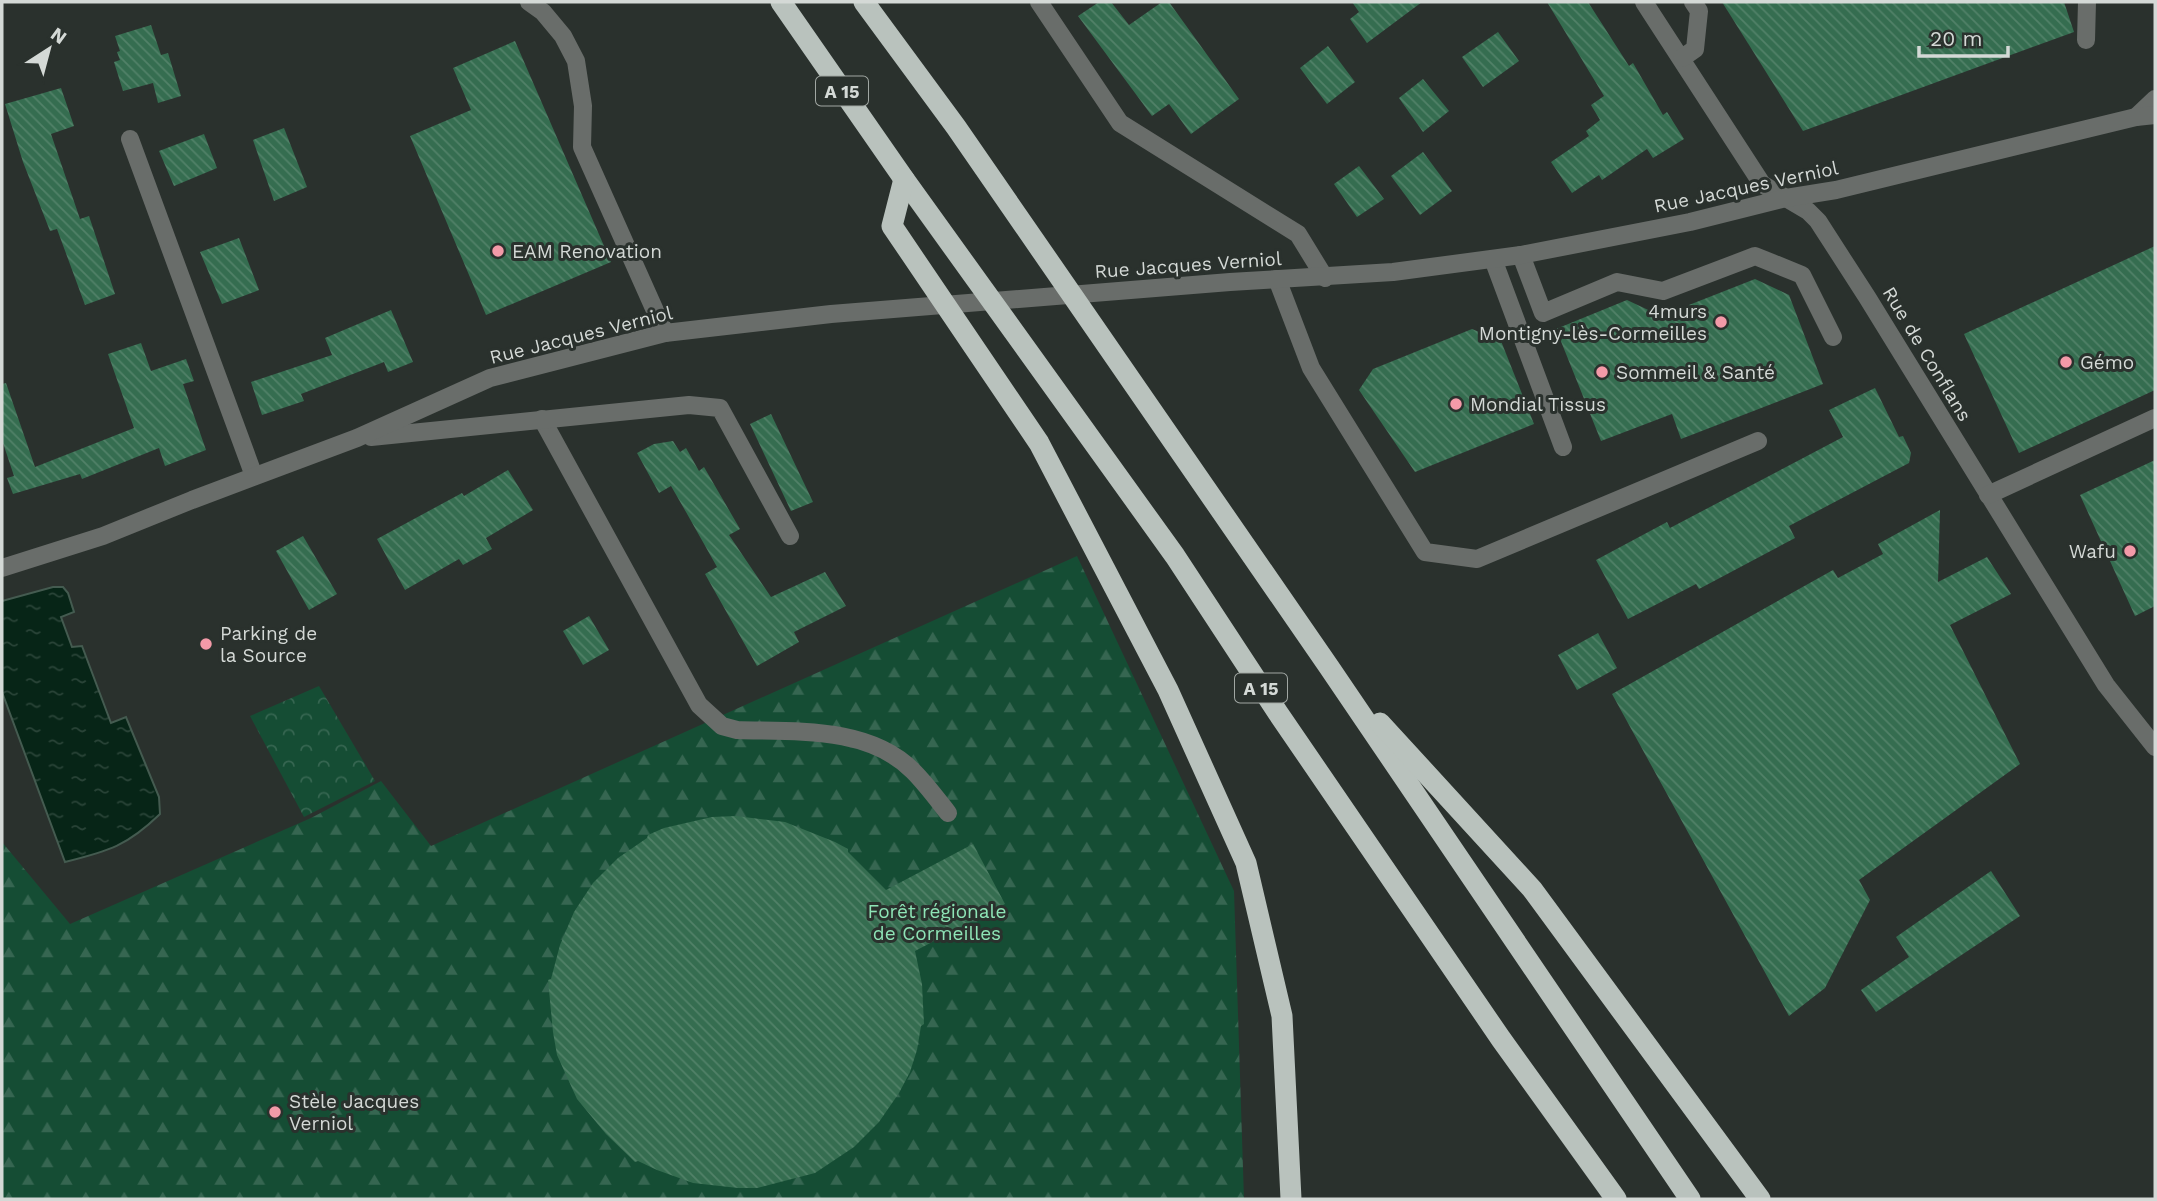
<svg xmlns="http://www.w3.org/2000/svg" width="2157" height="1201" font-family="'Work Sans',sans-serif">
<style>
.forest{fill:url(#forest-firs)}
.park{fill:url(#park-crowns)}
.water{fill:url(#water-ripples);stroke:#445b50;stroke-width:2}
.building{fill:url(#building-back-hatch)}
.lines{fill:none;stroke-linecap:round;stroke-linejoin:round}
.minor{stroke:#696d6a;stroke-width:18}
.highway{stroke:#b9c2bd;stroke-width:21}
.poi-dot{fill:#f39aa8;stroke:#2a312d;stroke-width:2.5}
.labels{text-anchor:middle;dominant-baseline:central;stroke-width:6;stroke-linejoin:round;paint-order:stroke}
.shield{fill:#2a312d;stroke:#a1a7a3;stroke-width:2}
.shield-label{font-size:18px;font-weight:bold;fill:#d4d9d6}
.street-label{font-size:19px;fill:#d4d9d6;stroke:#2a312d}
.poi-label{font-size:19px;fill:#d4d9d6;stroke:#2a312d;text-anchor:start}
.park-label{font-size:19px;fill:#8ee4b6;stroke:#2a312d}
</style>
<defs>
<pattern id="forest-firs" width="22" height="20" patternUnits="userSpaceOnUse" patternTransform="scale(1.75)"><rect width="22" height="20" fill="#154d34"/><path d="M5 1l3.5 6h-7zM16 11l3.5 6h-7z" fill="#366651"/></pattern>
<pattern id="park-crowns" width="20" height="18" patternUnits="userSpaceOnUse" patternTransform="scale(1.75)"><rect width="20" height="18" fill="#154d34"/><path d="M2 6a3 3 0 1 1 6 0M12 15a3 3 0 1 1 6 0" fill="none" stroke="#366651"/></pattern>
<pattern id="water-ripples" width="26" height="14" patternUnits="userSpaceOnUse" patternTransform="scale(1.75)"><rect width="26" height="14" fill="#072517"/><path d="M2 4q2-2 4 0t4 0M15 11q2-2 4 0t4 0" fill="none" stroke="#2a4438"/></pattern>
<pattern id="building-back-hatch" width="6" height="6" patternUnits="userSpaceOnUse" patternTransform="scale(1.75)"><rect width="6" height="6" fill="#356d50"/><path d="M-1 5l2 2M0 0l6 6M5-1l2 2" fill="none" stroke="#518168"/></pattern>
</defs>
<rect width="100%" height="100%" fill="#2a312d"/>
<path class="forest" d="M1077,556L1234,891L1244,1199H2V842L70,924L311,818L381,781L431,846Z"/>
<path class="park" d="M319,686L375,781L304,817L250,716Z"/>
<path class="water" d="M53,587H63L68,593L74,612L61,617L72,647L82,646L111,723L126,717L159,797L160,814C127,846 109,851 65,862L2,692V601Z"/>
<g class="building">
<path d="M1099,2H1111L1129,25L1162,2H1169L1239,99L1191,134L1169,104L1152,116L1078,16Z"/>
<path d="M1352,2H1422L1367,43L1350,19L1359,12Z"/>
<path d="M1547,2H1588L1629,66L1633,63L1663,115L1667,112L1684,139L1653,158L1647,149L1602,180L1599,175L1572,193L1551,162L1589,136L1586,131L1600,120L1591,105L1604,96Z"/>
<path d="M1722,2H2064L2074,32L1803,131Z"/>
<path d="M151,25L161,55L168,53L181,96L158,103L153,83L123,91L114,62L120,60L117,52L120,51L115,36Z"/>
<path d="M1498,32L1519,61L1483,87L1462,57Z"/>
<path d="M515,41L611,262L486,315L410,136L471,110L453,68Z"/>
<path d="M1328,46L1355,82L1327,104L1300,68Z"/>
<path d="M1423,79L1449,111L1423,132L1399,98Z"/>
<path d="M61,88L74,126L51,134L80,219L89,216L115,294L85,305L57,229L50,231L23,162L5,104Z"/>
<path d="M284,128L307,187L274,201L253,140Z"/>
<path d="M204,134L217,168L174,186L159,151Z"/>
<path d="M1423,152L1452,191L1420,215L1391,176Z"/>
<path d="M1359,166L1384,199L1357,217L1334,184Z"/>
<path d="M239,238L259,290L222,304L200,252Z"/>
<path d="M2155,246V390L2019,453L1964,334Z"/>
<path d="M1755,279L1789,295L1823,384L1681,439L1672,414L1601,441L1556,329L1627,300L1661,316Z"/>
<path d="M391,310L413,362L388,372L384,362L301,394L304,401L262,415L251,382L332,355L325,338Z"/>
<path d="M1472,329L1501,341L1534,424L1415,472L1359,390L1373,369Z"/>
<path d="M141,343L151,371L186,359L194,381L183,384L206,450L165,466L159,448L82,479L80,474L13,494L7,478L14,476L2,440V384L6,383L35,467L134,428L108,354Z"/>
<path d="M1875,388L1899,437L1903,436L1911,453L1909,463L1789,526L1795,538L1699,589L1696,584L1628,619L1596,560L1667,522L1670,528L1843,437L1829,410Z"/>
<path d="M771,414L813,502L791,511L750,424Z"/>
<path d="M673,441L680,452L686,448L699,471L704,467L740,529L729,535L771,597L825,572L846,606L794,632L799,642L757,666L705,574L717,567L686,512L671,486L659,493L637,453L654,444Z"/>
<path d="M2155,460V606L2135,616L2080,495Z"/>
<path d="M508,470L533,510L486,538L492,549L463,565L459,559L405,590L377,539L462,493L464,496Z"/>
<path d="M1940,510L1938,582L1987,557L2011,594L1950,625L2020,764L1859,880L1870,900L1825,988L1789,1016L1612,694L1833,570L1838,578L1883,554L1878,544Z"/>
<path d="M303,536L337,594L309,610L276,551Z"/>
<path d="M589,616L609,650L583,665L563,631Z"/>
<path d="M1598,633L1617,668L1577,690L1558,655Z"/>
<path d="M736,816L785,822L835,842L848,849V852L886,890L973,844L1005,904L915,951L922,984L924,1024L921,1026L917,1050L910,1072L899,1093L879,1122L854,1147L815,1173L757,1188H738L693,1183L657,1170L638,1161L635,1162L606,1134L577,1099L557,1055L553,1032L548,980L551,979L560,945L574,912L593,883L618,858L647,838L648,835L664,828L712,817Z"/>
<path d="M1991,871L2020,916L1876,1012L1861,990L1909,957L1896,937Z"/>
</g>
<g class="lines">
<g class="minor">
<path d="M529,2L543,12L563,36L576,61L583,106L582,147L665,333"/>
<path d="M1039,2L1120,123L1298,234L1325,278"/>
<path d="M1644,2L1762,184L1808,211L1818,221L1867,297L2106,685L2155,747"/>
<path d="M2086,40L2087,2"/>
<path d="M1682,58L1695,49L1699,11L1693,2"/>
<path d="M2136,117L2155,99"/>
<path d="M130,139L254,476"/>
<path d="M1521,255L1543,313L1617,282L1663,291L1755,256L1802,275L1833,337"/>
<path d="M1493,259L1563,447"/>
<path d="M1277,279L1311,368L1425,552L1477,559L1758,441"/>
<path d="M542,419L699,705L722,726L737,730C795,732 869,726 913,771C926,784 937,799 948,813"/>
<path d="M371,437L689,405L720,408L790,536"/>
<path d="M1988,495L2155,418"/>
<path d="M2,568L103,536L192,500L357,438L490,378L665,333L831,314L1230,282L1393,272L1521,255L1690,222L1786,198L1836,190L2136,117L2155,115"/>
</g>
<g class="highway">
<path d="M781,2L904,179L1175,556L1278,713L1501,1039L1616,1199"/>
<path d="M864,2L956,127L1329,667L1690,1199"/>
<path d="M904,179L892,226L1039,443L1168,690L1246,863L1282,1016L1291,1199"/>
<path d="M1380,723L1532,889L1760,1199"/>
</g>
</g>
<g class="poi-dot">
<circle cx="498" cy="251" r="7"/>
<circle cx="1721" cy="322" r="7"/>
<circle cx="2066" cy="362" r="7"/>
<circle cx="1602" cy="372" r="7"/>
<circle cx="1456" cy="404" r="7"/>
<circle cx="2130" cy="551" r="7"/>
<circle cx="206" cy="644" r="7"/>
<circle cx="275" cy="1112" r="7"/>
</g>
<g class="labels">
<g class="shield">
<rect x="816" y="76.5" width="52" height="29" rx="5"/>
<rect x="1235" y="673.5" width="52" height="29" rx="5"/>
</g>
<g class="shield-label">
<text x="842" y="91">A 15</text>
<text x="1261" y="688">A 15</text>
</g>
<g class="street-label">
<text transform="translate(1746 187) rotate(-12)">Rue Jacques Verniol</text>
<text transform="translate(1188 265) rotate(-4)">Rue Jacques Verniol</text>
<text transform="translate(581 335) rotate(-14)">Rue Jacques Verniol</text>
<text transform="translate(1927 354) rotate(59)">Rue de Conflans</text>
</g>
<g class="poi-label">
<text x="512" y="251">EAM Renovation</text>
<text x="1707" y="311" text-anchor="end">4murs<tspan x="1707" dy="22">Montigny-lès-Cormeilles</tspan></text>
<text x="2080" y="362">Gémo</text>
<text x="1616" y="372">Sommeil &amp; Santé</text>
<text x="1470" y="404">Mondial Tissus</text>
<text x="2116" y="551" text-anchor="end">Wafu</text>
<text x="220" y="633">Parking de<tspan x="220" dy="22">la Source</tspan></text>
<text x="289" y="1101">Stèle Jacques<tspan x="289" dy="22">Verniol</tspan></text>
</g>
<g class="park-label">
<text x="937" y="911">Forêt régionale<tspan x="937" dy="22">de Cormeilles</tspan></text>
</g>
</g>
<rect width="2157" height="1201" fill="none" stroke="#d4d9d6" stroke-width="7"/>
<g transform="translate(49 49) rotate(36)" stroke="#2a312d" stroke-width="5" paint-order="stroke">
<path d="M0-5L12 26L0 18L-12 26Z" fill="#d4d9d6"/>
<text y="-10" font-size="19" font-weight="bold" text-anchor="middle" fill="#d4d9d6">N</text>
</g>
<path d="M1919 46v10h89v-10" fill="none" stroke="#d4d9d6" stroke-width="3.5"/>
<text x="1930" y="46" font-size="21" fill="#d4d9d6" stroke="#2a312d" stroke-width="5" paint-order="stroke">20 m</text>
</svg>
